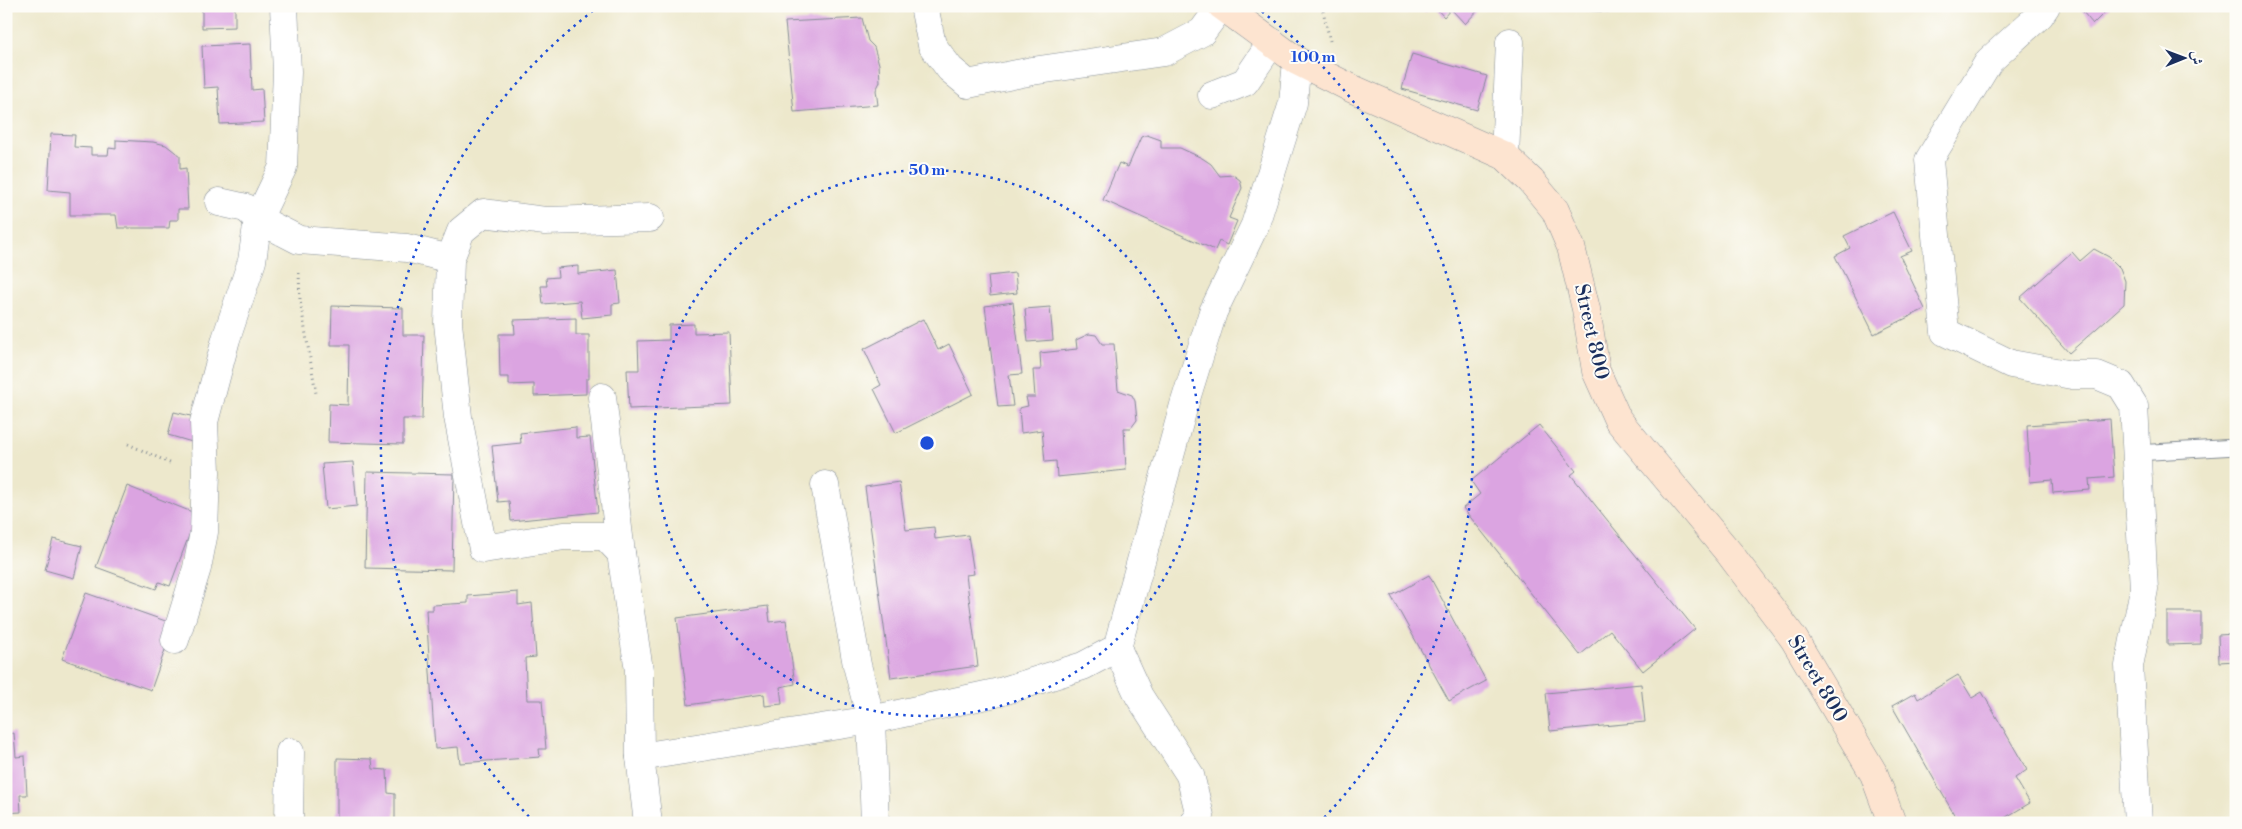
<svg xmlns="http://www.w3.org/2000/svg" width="2242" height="829" font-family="'Libre Bodoni',Amiri,serif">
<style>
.building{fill:#dba4e1}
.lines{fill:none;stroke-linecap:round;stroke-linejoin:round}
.service-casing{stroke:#848c95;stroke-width:17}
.minor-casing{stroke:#848c95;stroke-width:29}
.secondary-casing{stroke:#848c95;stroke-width:29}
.path{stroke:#848c95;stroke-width:3;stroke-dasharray:1 4;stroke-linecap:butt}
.service{stroke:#fff;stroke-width:15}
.minor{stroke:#fff;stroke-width:28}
.secondary{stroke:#fde4d0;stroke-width:28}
.ring{fill:none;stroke:#1d4ed8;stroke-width:2.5;stroke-dasharray:2.5 5}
.labels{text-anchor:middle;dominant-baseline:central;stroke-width:4;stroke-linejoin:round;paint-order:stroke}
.street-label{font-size:20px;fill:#1b2f5e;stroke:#fdfcf7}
.centre{fill:#1d4ed8;stroke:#fdfcf7;stroke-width:2.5}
.ring-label{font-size:15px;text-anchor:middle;font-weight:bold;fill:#1d4ed8;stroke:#fdfcf7;stroke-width:4;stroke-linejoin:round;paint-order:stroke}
</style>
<rect width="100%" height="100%" fill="#fdfcf7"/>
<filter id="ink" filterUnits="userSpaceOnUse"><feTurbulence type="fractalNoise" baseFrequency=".02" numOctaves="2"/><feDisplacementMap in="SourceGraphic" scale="10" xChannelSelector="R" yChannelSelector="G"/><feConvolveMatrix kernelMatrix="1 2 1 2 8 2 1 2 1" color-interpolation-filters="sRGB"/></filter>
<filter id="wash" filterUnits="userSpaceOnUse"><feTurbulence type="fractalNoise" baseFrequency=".0096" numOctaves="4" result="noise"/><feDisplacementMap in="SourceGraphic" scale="20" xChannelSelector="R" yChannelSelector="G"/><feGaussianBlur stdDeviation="1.12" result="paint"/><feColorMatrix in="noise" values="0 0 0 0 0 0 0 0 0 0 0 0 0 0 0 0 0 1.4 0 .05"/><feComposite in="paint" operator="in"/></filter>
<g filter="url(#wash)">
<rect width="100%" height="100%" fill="#ede8cc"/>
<g id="blocks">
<g class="building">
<path d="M202,6H235V27L202,28Z"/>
<path d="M1420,6H1432L1425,12Z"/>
<path d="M1434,6H1482L1465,24L1451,9L1444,17Z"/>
<path d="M1532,6H1609V12Z"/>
<path d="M2078,6H2111L2093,24Z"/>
<path d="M862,18L868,41L874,47L879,64L880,82L876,90L878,105L794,112L785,22Z"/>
<path d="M250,44L252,90L262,89L264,122L220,124L218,87L204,88L202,46Z"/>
<path d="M1412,54L1487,76L1477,110L1402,89Z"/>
<path d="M51,134L75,135L74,147L91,148V155H108L109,148L116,149V140L153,142L166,145L180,156V169L186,168L188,209H178V220H170L169,228H118L116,215H70V192L48,190Z"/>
<path d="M1147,135L1161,140V148H1180L1202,158L1211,164L1220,176L1233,175L1240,180L1242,188L1229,218L1237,221L1227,245L1219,241L1215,250L1103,200L1119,163L1128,167L1141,137Z"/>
<path d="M1893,212L1912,251L1900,256L1925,309L1874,334L1835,256L1850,248L1844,236Z"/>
<path d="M2094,249L2109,257L2120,268L2125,281L2124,304L2069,353L2020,298L2072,252L2080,261Z"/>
<path d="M578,266V274L617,270L620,303L612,304V315L582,318L580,301L543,304L541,286H547L546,278L558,277L557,268Z"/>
<path d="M1015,273L1017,293L990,296L988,276Z"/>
<path d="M1013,302L1022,374L1009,375L1013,406L998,407L985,306Z"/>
<path d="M332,306L403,308V335H424L422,419H403V444L328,442L329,404L348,405L349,345H331Z"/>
<path d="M1050,307L1053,340L1028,342L1025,309Z"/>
<path d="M576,318V335H589V379H586V394L534,396V384L509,385V377H500L499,334H515L514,320Z"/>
<path d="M923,319L938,350L949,344L973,394L896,433L874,389L881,385L864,349Z"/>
<path d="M694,324V333L729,332L732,405L629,409L627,370H639L638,341L669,340V325Z"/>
<path d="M1089,334L1096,335L1102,344H1114L1118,390L1132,395L1135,401L1137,420L1131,428H1124L1126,470L1057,477L1056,461L1045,462L1042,430L1021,433L1019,408L1028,406L1026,397H1035L1033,370H1041L1040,353L1077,349L1076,340Z"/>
<path d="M174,412L199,418L192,442L168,435Z"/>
<path d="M2110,419L2114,477L2089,479L2090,490L2053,493L2052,480L2030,482L2027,425Z"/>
<path d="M1539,425L1576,471L1571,475L1695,629L1643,671L1610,630L1580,655L1463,508L1480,494L1471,481Z"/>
<path d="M576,427V438L590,437L598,512L511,521L509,501L498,502L492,446L521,443L520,433Z"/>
<path d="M353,462L357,506L326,509L322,464Z"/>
<path d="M367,472L454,474L452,570L365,568Z"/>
<path d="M899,482L906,530L934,527L935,539L968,535L974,574L966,575L978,666L891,678L865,487Z"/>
<path d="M127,486L197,514L170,586L159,582L156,589L96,567Z"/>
<path d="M53,539L82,546L74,578L45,570Z"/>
<path d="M1429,575L1486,681L1449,701L1391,596Z"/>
<path d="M518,592V605L532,603L536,657L525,658L527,700H542L546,749H539L540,757L460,763L458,747L435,749L426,610H433V605L468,603V596Z"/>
<path d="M86,593L174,624L151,690L62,659Z"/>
<path d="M768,606L770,622L786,620L795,684L780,687L782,704L765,706L764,694L688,705L677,618Z"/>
<path d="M2167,612H2201V644L2167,645Z"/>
<path d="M2236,634V661L2219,662L2218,635Z"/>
<path d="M1958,675L1972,698L1982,692L2027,770L2015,778L2030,803L1996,823H1959L1892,706L1915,693L1918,699Z"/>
<path d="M1641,684L1645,722L1550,731L1546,693Z"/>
<path d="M14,733L16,757L25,756L27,795H20L21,812L6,813V734Z"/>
<path d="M337,758L372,759L373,769L387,770L388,793L395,794V823H337Z"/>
</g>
</g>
</g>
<g filter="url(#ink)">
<use href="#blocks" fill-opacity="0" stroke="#848c95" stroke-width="1"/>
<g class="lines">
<defs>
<path id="service" d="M2136,453L2236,447"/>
<g id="minor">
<path d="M924,6L932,45L950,69L968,84L1032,71L1164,52L1202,32L1221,6"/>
<path d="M2046,6L2040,15L1989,61L1929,160L1945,332L2011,364L2072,375H2097L2121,385L2134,406L2144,589L2129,666L2138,823"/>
<path d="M1212,95L1245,82L1272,42"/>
<path d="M1505,156L1510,42"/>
<path d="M219,202L246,208L258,219L299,240L407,248L450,259"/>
<path d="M650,218L545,221L483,213L461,231L450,259L448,323L458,417L483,549L564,536H605L621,553L639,670L640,757L871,720L1000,692L1083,666L1117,648L1184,405L1213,312L1255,225L1293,103L1297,61"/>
<path d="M602,397L621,553"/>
<path d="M825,485L857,665L871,720L875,823"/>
<path d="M175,640L197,568L204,532L206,472L204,422L226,339L252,261L258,219L283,167L287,72L284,6"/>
<path d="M1117,648L1139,696L1190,775L1200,816L1194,823"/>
<path d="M640,757L648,823"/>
<path d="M289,823L290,752"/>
</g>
<path id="secondary" d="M1222,6L1297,61L1353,89L1505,156L1531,181L1555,210L1571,247L1586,309L1596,371L1618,420L1730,554L1794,639L1874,774L1892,823"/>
</defs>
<use href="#service" class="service-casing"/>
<use href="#minor" class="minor-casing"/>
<use href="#secondary" class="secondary-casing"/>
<g class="path">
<path d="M1322,6L1330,41"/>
<path d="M299,273L300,300L316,393"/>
<path d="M128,444L172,464"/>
</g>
<use href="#service" class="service"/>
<use href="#minor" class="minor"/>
<use href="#secondary" class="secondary"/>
</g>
</g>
<g class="ring">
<circle cx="927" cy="443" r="273"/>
<path d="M534 822A546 546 0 0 1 598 7M1256 7A546 546 0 0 1 1320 822"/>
</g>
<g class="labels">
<g class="street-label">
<text transform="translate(1591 332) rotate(77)">Street 800</text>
<text transform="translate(1817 679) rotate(59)">Street 800</text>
</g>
</g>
<circle cx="927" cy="443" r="8" class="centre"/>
<g class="ring-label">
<text x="1313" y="62">100 m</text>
<text x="927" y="175">50 m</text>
</g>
<rect width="2242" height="829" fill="none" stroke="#fdfcf7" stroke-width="25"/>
<g transform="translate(2184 58) rotate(89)" stroke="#fdfcf7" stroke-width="4" paint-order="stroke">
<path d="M0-4L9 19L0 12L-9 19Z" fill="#1b2f5e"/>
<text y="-8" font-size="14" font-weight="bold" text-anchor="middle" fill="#1b2f5e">ش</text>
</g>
</svg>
